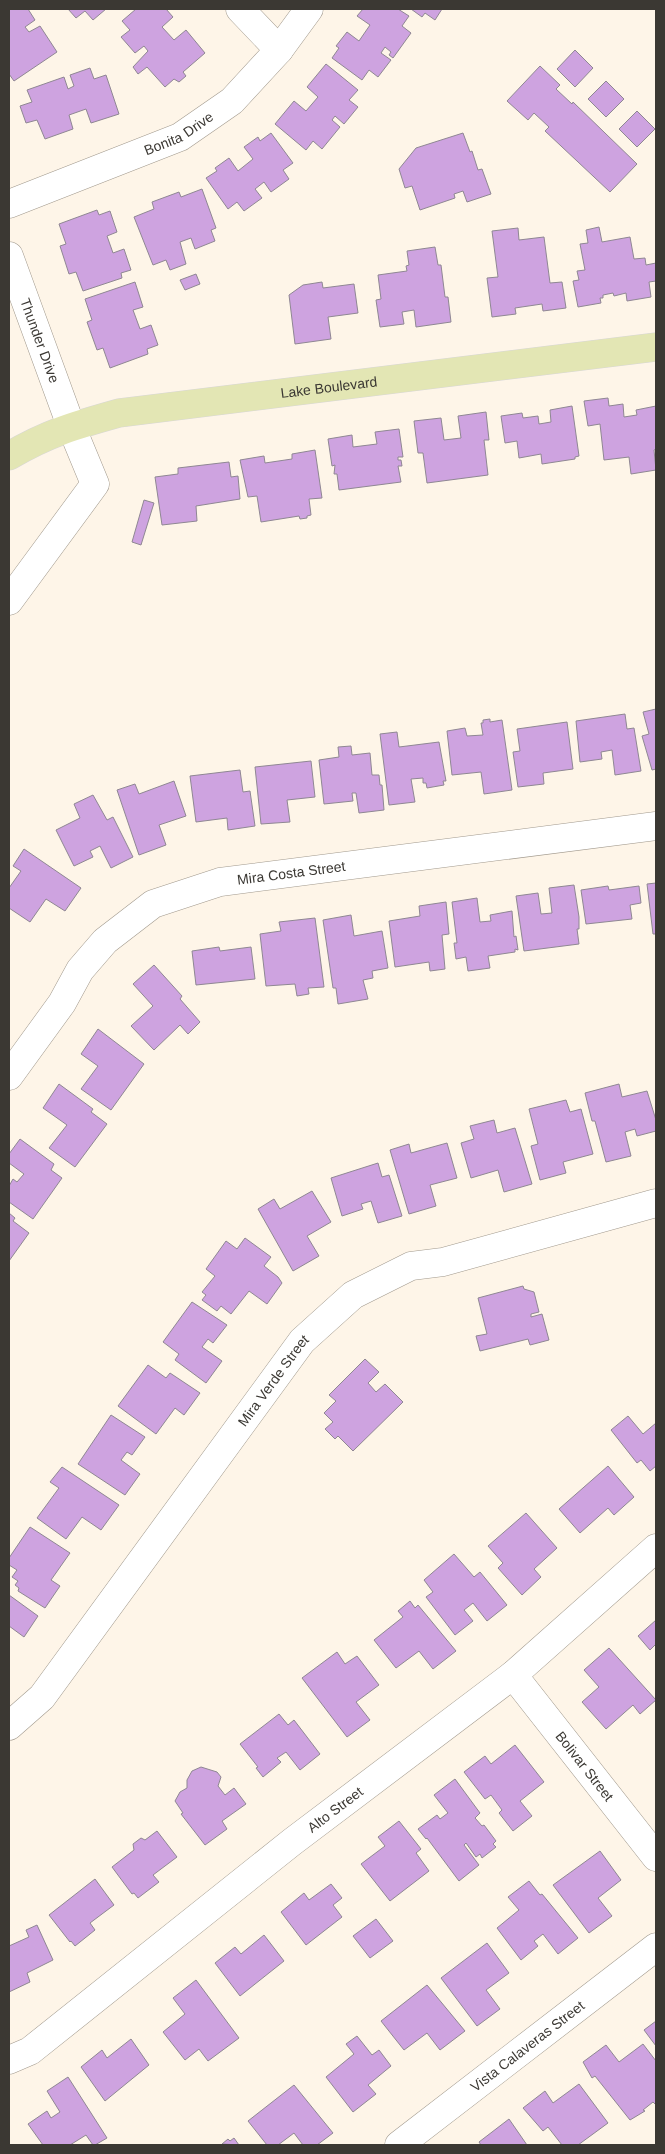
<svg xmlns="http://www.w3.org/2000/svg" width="665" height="2154" font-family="Helvetica,sans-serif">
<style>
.building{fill:#cea3e0;stroke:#8f8793}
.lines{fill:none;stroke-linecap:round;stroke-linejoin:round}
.minor-casing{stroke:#a1998d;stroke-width:29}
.major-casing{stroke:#d8d7d6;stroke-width:29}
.minor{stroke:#fff;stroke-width:28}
.major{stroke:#e3e6b4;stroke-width:28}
.labels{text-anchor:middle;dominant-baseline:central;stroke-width:4;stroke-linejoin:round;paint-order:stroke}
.street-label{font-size:14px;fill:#3b3833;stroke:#fef5e8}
</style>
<rect width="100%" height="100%" fill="#fef5e8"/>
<g class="building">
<path d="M9,9H28L35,20L25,27L29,32L40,26L57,52L14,81L9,74Z"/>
<path d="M68,9H106L93,20L85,11L76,18Z"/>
<path d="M136,9H166L173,17L162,27L174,40L186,30L205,53L183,72L186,76L179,82L174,79L165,87L147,67L138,74L133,67L148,51L144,46L135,53L121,37L130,30L122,21Z"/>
<path d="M363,9H398L409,16L402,26L411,33L393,58L389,55L391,52L385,47L381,53L391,60L378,77L369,70L362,80L332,58L339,48L336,46L347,32L359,41L370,25L357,16Z"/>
<path d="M411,9H442L435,20L425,13L422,17Z"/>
<path d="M575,50L593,68L575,87L557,69Z"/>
<path d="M326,64L358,90L349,100L358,107L344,124L335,116L332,120L340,127L322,149L313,141L306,150L275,124L294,101L306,111L318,97L307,87Z"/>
<path d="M540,66L560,85L556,89L572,104L573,102L637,164L610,192L545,131L549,127L534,113L528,120L507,101Z"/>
<path d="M90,68L94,79L106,75L119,114L91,123L86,109L69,115L73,129L45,139L37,120L26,123L20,106L32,102L27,90L64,77L68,89L74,86L70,75Z"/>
<path d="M606,81L624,99L606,117L588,99Z"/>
<path d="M637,111L655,129L637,147L619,129Z"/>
<path d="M271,133L293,163L283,170L289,179L271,192L264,182L255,189L262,198L244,211L237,202L228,209L206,178L217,171L215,168L229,158L238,171L253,159L244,147L258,137L260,141Z"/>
<path d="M463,133L470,152L472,151L478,170L482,169L491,194L467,202L463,191L454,194L455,198L420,210L412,186L405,188L399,169L416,148Z"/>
<path d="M202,189L216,228L211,230L215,241L195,249L191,238L180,242L186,264L170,270L166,260L153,265L134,217L154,209L152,202L179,192L181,197Z"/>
<path d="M97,210L99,215L110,211L117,232L107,236L113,253L124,249L131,270L121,273L122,278L83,291L76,272L69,274L60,246L66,244L59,224Z"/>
<path d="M599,227L602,242L630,237L634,259L645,258L646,265L656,263V281L649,282L651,297L627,301L626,293L614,296L613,293L603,295V298H600L601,303L578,307L573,281L579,280L577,271L585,270L580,244L588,243L586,230Z"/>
<path d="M518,228L519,240L544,237L550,283L562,282L566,308L543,311L542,304L515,308L516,314L492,317L487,278L498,277L492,231Z"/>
<path d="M435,247L438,265H441L445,297H448L451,322L416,327L414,310L402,312L404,324L380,327L376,300L381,299L378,275L407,271L406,266L409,265L407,251Z"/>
<path d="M196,274L200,284L185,290L180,280Z"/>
<path d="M135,282L143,307L133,310L140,329L151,325L158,345L147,349L148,354L110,368L103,348L97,350L87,322L92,320L85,299Z"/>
<path d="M322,282L323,288L354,284L358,313L328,317L331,339L295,344L289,295L303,285Z"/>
<path d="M608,398L609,406L623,404L624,417L637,415L636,410L656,406V449L654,450L656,470L631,474L629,457L604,460L600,424L588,426L584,401Z"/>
<path d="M572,406L579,456L575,457V459L542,464L541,454L519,458L517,441L505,443L501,416L522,413L523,418L538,416L539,424L551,422L550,410Z"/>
<path d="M486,412L489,440H484L488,475L427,483L423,453H418L414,421L441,418L444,440L461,438L458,416Z"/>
<path d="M399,429L403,457H398V460H401L402,466H398L401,482L339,490L337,474H334L335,465L332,466L328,439L352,435L353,447L377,444L375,432Z"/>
<path d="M315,450L322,498L309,499L311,515L307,516V518L300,519L299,516L261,522L257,496L248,497L240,460L264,456L265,463L292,459V454Z"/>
<path d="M229,462L231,477L238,476L240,499L196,506L197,521L162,525L155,477L178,474V468Z"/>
<path d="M144,500L154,503L141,545L132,542Z"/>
<path d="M656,709V769L652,770L642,736L649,734L643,712Z"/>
<path d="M625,714L627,729L634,728L641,771L615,775L612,750L601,752L602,759L580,762L576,721Z"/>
<path d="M490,719V722L502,720L512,790L484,794L481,772L452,775L447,731L465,728L467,736L483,735L481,723H483V720Z"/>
<path d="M567,722L573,769L543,773L544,784L518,787L513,752L520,751L517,729Z"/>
<path d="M397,732L399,747L439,742L446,781H443L444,785L427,788L426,783H423V778L411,779L415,802L389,805L380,734Z"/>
<path d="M351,746L352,755L370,753L372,775H379L380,785H382L384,810L359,813L356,793H352L353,801L324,804L319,760L339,757L338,747Z"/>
<path d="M311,761L315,797L287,800L290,822L261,824L255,767Z"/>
<path d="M240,770L243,792L250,791L255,826L228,830L227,818L196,822L190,776Z"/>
<path d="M174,781L186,816L159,825L166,845L139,855L117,790L135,784L139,794Z"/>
<path d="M93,795L107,820L113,817L133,857L111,868L100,846L90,851L93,857L74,866L56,830L80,818L74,804Z"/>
<path d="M24,849L81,888L65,911L46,899L30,922L9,908V888L21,871L13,866Z"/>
<path d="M656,883V934H653L647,884Z"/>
<path d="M574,885L579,917V929H577L579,944L524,951L516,896L538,893L541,914L552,913L549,888Z"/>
<path d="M608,886L609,890L639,886L641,903L630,905L632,919L586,924L581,890Z"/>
<path d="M477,898L480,922L491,921L490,915L512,911L514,937L516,936L518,950L515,949V952L488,956L490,968L468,971L466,957L456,959L454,943H457L452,902Z"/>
<path d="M446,902L449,934L442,935L445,969L430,971L429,962L395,967L389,921L420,916L419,906Z"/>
<path d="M351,915L354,936L382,931L388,968L372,971L373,978L363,980L368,999L338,1004L336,988H333L323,920Z"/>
<path d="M315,918L324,987L308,988L309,994L297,996L295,984L266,986L260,934L281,931L279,922Z"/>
<path d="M219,947L220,951L251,947L255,979L196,985L192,951Z"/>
<path d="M154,965L182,996L180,999L200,1022L188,1034L180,1025L154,1050L131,1026L153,1006L133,984Z"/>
<path d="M98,1029L144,1064L111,1110L81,1089L98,1066L81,1054Z"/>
<path d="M59,1084L93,1109L91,1112L107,1124L75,1167L49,1148L67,1125L43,1108Z"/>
<path d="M619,1084L622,1097L647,1091L656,1120V1131L637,1136L635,1129L625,1132L631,1156L606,1162L595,1121H592L585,1093Z"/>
<path d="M566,1100L570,1112L581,1109L593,1154L563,1162L566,1173L540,1180L531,1146L538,1144L529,1109Z"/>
<path d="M494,1120L497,1133L515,1128L532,1184L504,1192L498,1170L471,1178L461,1143L474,1139L470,1126Z"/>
<path d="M20,1139L54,1164L51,1170L62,1178L33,1219L9,1202V1186L13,1179L17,1182L24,1174L9,1163V1154Z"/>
<path d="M447,1143L457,1178L430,1185L436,1206L409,1214L390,1150L409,1144L411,1153Z"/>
<path d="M378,1163L382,1177L389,1175L402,1216L378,1223L371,1201L361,1204L363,1209L342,1216L331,1178Z"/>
<path d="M312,1191L331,1222L307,1236L319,1256L293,1271L258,1209L274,1199L280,1209Z"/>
<path d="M9,1213L15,1218L13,1221L29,1233L9,1261Z"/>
<path d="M245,1238L271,1257L264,1266L278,1277L282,1283L267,1304L249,1291L231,1314L221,1306L217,1311L202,1300L206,1295L202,1292L215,1276L206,1269L226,1241L237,1249Z"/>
<path d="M523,1286L524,1289L534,1292L539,1312L531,1314V1317L542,1314L549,1340L530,1345L528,1339L480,1351L476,1336L487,1334L478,1298Z"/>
<path d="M192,1302L227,1325L213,1343L208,1339L202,1347L222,1361L206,1383L175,1360L179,1354L163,1342Z"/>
<path d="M365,1359L379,1372L368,1383L376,1392L385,1384L403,1402L353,1451L338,1436L335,1439L325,1429L333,1422L324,1413L336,1401L329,1395Z"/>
<path d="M148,1365L166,1378L170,1373L200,1393L184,1415L175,1408L156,1434L118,1406Z"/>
<path d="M111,1415L145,1437L132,1455L127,1452L121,1460L140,1474L125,1495L78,1464Z"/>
<path d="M628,1416L643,1434L656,1423V1466L650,1471L641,1460L637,1463L611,1430Z"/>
<path d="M608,1466L634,1497L614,1515L608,1508L580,1533L559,1509Z"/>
<path d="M62,1467L119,1505L101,1530L82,1517L66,1539L37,1518L59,1488L50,1482Z"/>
<path d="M526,1513L557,1548L534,1569L541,1577L522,1595L498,1568L503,1563L488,1546Z"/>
<path d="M30,1527L70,1553L51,1580L60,1586L45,1608L18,1591L19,1588L15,1585L18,1581L12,1577L17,1570L9,1565V1558Z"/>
<path d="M454,1554L474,1577L480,1572L507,1605L487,1621L473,1603L464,1610L473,1621L455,1635L426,1597L433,1592L424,1580Z"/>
<path d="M9,1595L38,1616L24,1637L9,1626Z"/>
<path d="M410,1601L415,1608L418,1605L456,1651L433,1669L419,1651L396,1668L374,1640L403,1617L398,1611Z"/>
<path d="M656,1620V1644L650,1650L638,1636Z"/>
<path d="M609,1648L656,1700L640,1714L633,1705L606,1729L582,1702L599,1687L584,1670Z"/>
<path d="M337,1652L345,1664L357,1656L379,1685L356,1702L370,1720L347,1737L302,1678Z"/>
<path d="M279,1714L288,1725L294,1720L320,1754L300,1770L286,1752L277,1758L281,1762L263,1777L256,1768L258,1767L240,1744Z"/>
<path d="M515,1745L544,1782L520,1801L532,1816L513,1831L499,1813L502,1810L491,1795L485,1799L464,1772L485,1756L491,1764Z"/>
<path d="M201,1767L217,1772L221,1777L218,1786L225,1795L234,1788L246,1804L222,1821L227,1829L205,1845L181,1814L183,1813L175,1801L180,1792L187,1788V1780L192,1771Z"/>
<path d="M455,1779L480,1813L475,1818L482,1826L484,1825L496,1841L493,1844L496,1847L482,1858L480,1854L476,1857L466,1843L464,1845L479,1865L459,1881L427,1838L426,1839L418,1829L437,1815L440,1819L448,1813L434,1795Z"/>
<path d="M399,1821L421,1849L416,1853L429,1871L390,1901L361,1864L385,1846L378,1837Z"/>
<path d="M157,1831L177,1857L153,1875L159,1882L138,1898L134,1893L132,1894L112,1867L134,1850L133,1844L141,1838L145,1840Z"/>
<path d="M600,1851L621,1880L598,1898L612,1916L589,1933L553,1885Z"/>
<path d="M95,1879L114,1905L90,1923L95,1930L75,1946L71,1941L70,1942L49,1915Z"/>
<path d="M529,1881L540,1895L542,1894L578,1938L558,1954L543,1934L534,1941L538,1946L521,1960L497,1928L519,1910L508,1897Z"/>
<path d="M331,1884L342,1898L333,1905L342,1917L306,1945L281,1912L304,1893L309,1900Z"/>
<path d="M376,1919L393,1941L370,1958L353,1936Z"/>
<path d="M37,1925L53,1960L27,1973L30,1982L9,1992V1946L29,1937L26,1930Z"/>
<path d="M264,1935L284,1961L240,1996L215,1963L235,1947L241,1954Z"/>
<path d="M487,1943L509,1973L486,1990L500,2009L477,2026L441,1978Z"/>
<path d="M196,1980L239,2038L208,2061L199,2049L185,2060L163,2032L185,2014L173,1998Z"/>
<path d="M427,1985L465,2031L440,2050L427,2033L404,2050L381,2021Z"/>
<path d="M656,2021V2046L644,2030Z"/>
<path d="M357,2036L372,2055L379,2050L391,2066L368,2085L376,2094L353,2112L326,2077L354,2054L346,2044Z"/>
<path d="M131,2039L149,2065L105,2101L81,2067L102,2050L107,2058Z"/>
<path d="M643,2044L656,2061V2103L655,2104L653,2102L643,2110L645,2111L630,2120L595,2076L592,2078L583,2062L606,2045L619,2062Z"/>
<path d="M68,2077L107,2138L95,2145H93L86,2135L70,2145H43L28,2124L47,2111L51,2118L60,2112L47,2091Z"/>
<path d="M579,2084L608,2123L578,2145H562L548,2127L543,2131L523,2108L545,2091L553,2103Z"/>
<path d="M294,2085L333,2133L317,2145H303L294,2133L278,2145H267L248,2121Z"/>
<path d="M509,2119L527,2145H481L479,2142Z"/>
<path d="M234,2138L239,2145L222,2144L228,2139L230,2141Z"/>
</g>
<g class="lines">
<defs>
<g id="minor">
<path d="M240,9L279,50"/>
<path id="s1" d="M9,204L180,137L232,101L279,50L309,9"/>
<path id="s2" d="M9,256L71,426L95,484L9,601"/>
<path id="s3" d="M9,1076L62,1003L80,970L105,941L153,904L220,882L656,826"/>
<path id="s4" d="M513,1675L656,1857"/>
<path id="s5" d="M9,1726L42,1697L302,1341L353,1295L411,1266L443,1262L656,1203"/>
<path id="s6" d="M9,2060L30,2051L292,1842L513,1675L656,1548"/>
<path id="s7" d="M399,2145L656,1947"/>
</g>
<g id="major">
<path id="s8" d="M9,456C48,433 76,425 119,413L656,347"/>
</g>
</defs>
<use href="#minor" class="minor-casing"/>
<use href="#major" class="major-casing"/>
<use href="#minor" class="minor"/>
<use href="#major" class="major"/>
</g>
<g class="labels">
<g class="street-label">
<text stroke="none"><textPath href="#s1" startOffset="184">Bonita Drive</textPath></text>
<text stroke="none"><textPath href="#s2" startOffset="90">Thunder Drive</textPath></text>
<text stroke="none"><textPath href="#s8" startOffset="330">Lake Boulevard</textPath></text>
<text stroke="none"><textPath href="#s3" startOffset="369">Mira Costa Street</textPath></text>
<text stroke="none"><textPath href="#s5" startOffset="436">Mira Verde Street</textPath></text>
<text stroke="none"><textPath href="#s4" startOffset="116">Bolivar Street</textPath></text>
<text stroke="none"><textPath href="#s6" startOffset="412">Alto Street</textPath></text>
<text stroke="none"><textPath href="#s7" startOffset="162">Vista Calaveras Street</textPath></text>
</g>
</g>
<rect width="665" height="2154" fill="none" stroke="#3b3833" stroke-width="20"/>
</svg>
